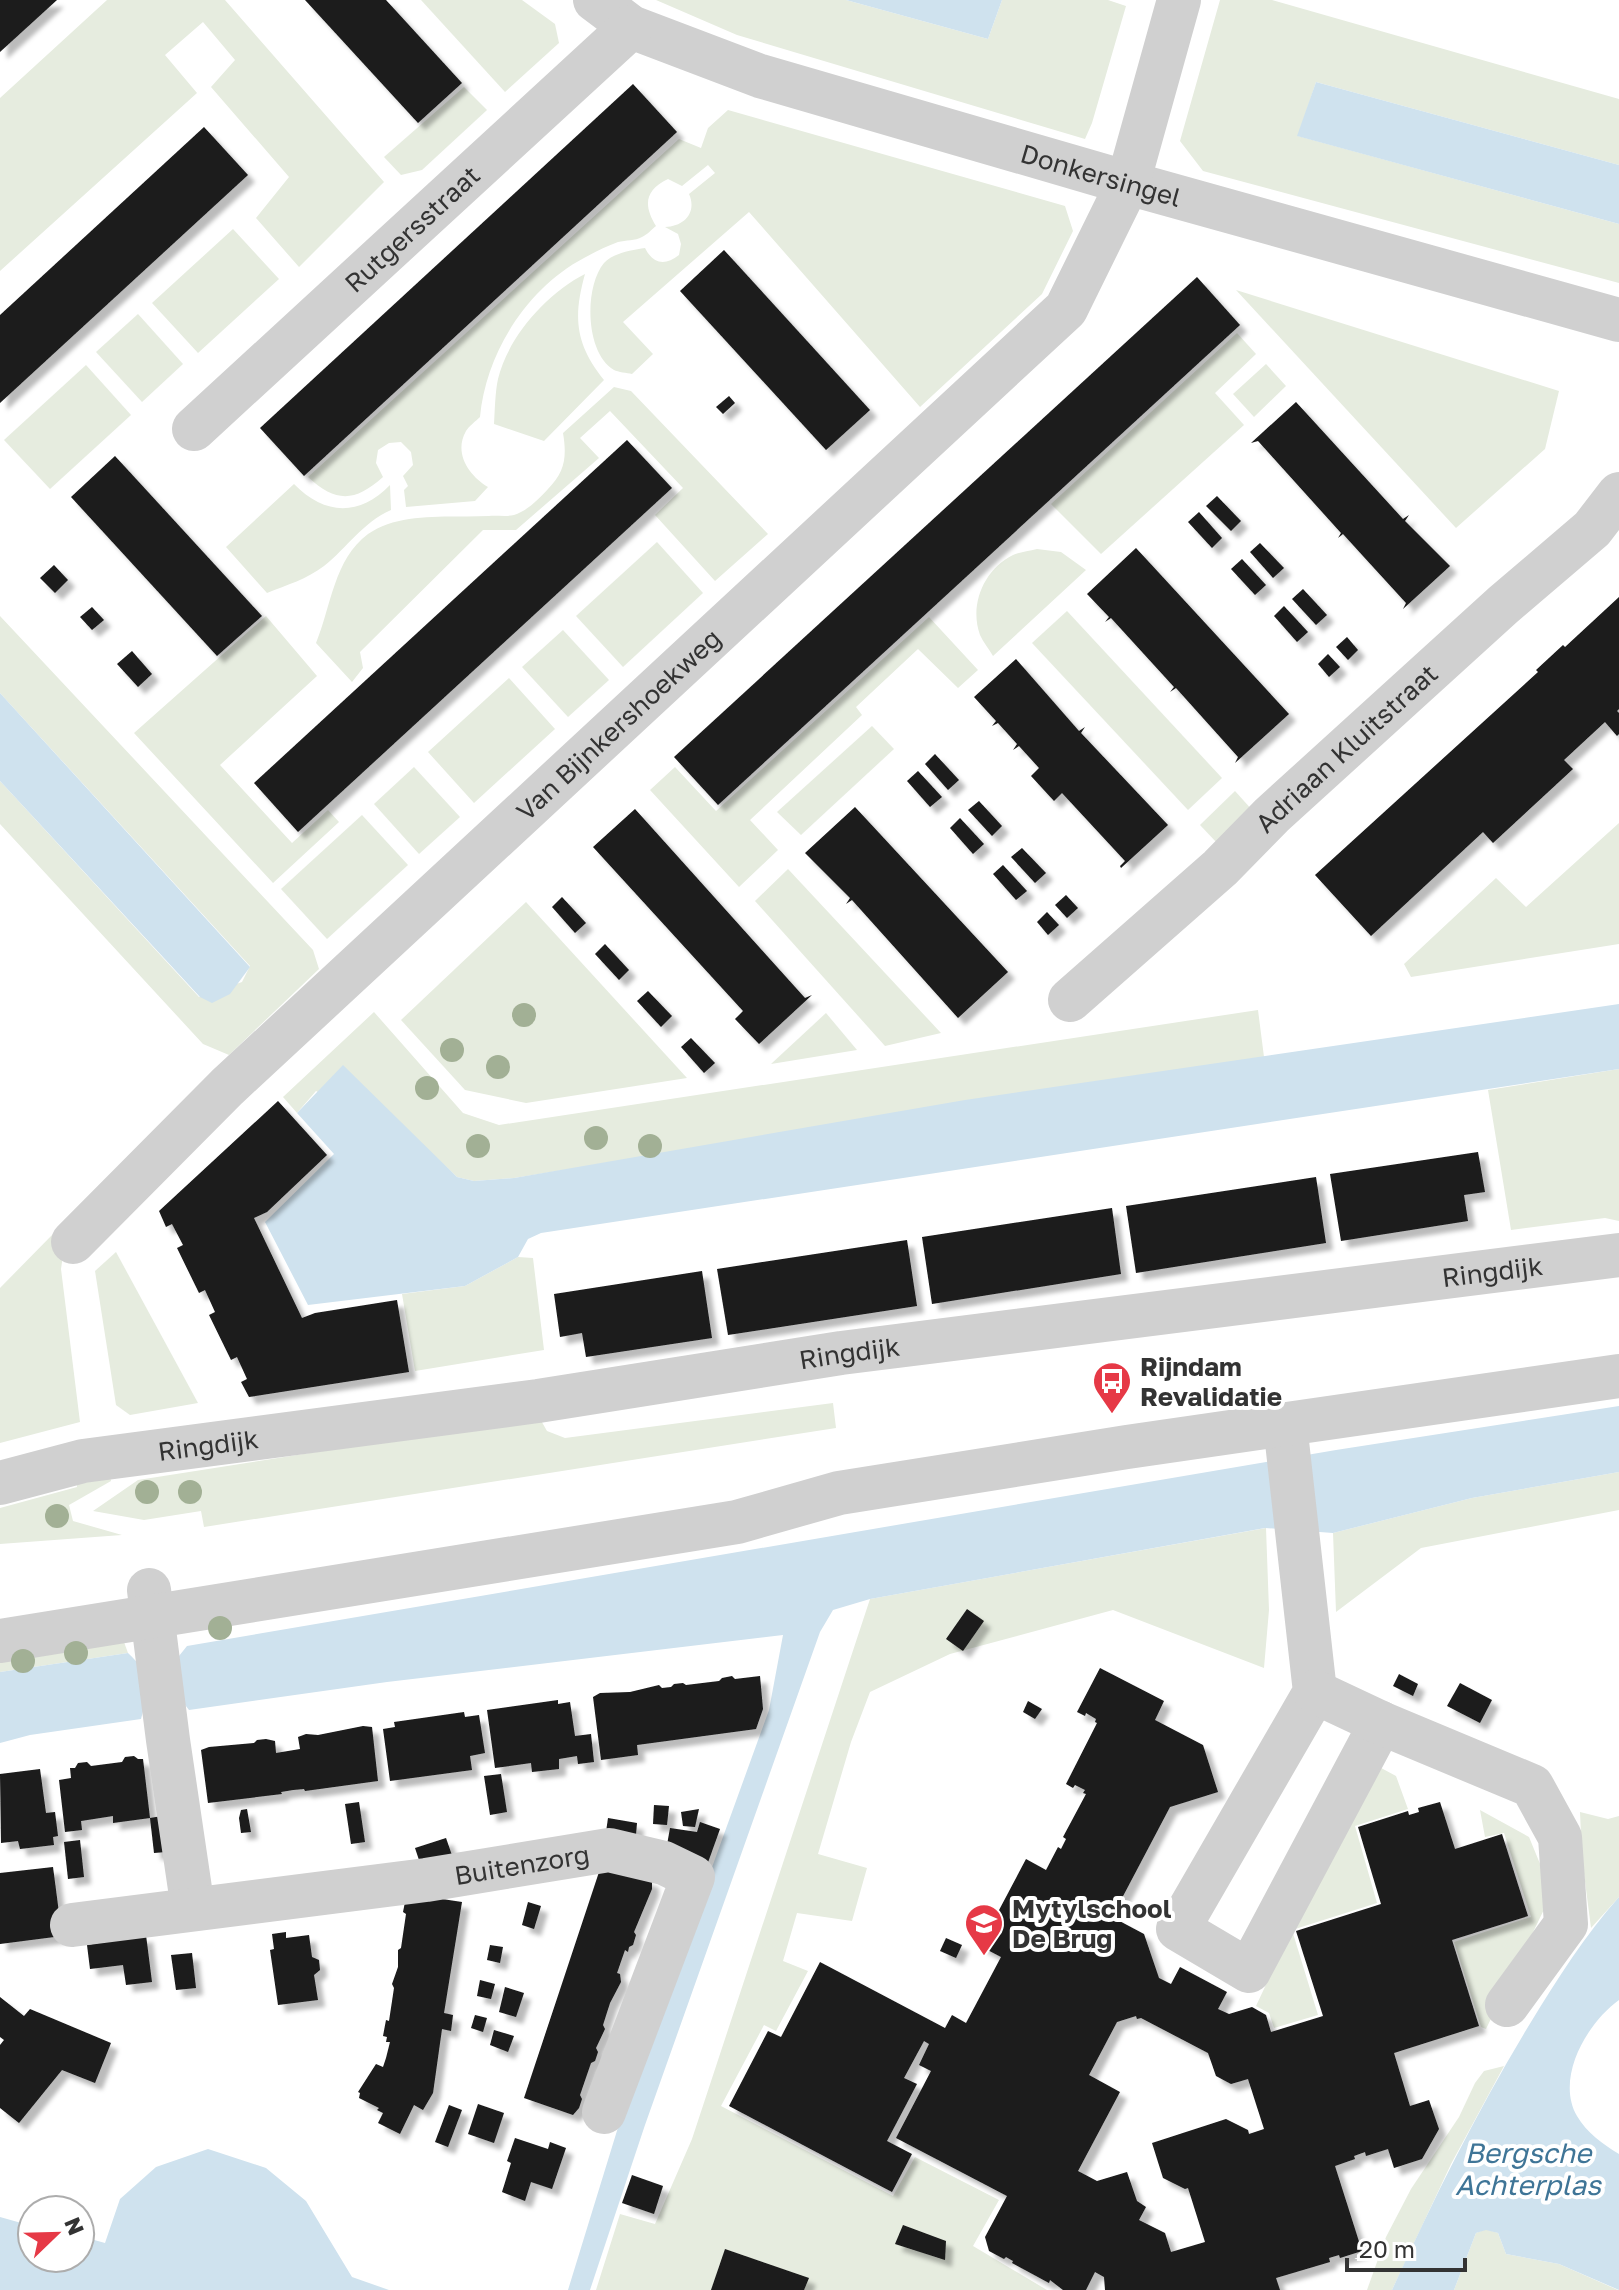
<svg xmlns="http://www.w3.org/2000/svg" width="1619" height="2290" font-family="'Golos Text',sans-serif">
<style>
.green{fill:#e6ecdf}
.water{fill:#cfe2ee}
.building{fill:#1a1a1a;fill-rule:evenodd;filter:url(#shadow)}
.lines{fill:none;stroke-linecap:round;stroke-linejoin:round}
.minor{stroke:#d0d0d0;stroke-width:44}
.tree{fill:#a2b095}
.labels{text-anchor:middle;dominant-baseline:central;stroke-width:8;stroke-linejoin:round;paint-order:stroke}
.street-label{font-size:26px;fill:#333;stroke:#fff}
.poi-label{font-size:26px;font-weight:bold;fill:#333;stroke:#fff;text-anchor:start}
.water-label{font-size:28px;font-style:italic;fill:#3f7597;stroke:#fff}
</style>
<defs>
<filter id="shadow"><feDropShadow dx="7" dy="7" stdDeviation="2" flood-color="#0004"/></filter>
</defs>
<rect width="100%" height="100%" fill="#fff"/>
<g class="green">
<path d="M107,0H225L384,182L299,267L256,218L289,177L211,87L235,60L203,22L165,55L197,93L0,271V98Z"/>
<path d="M421,0H522L555,24L559,43L505,92Z"/>
<path d="M656,0H846L988,39L1002,0H1108L1126,6L1092,123L1085,139L737,35Z"/>
<path d="M1220,0H1272L1619,99V165L1316,82L1298,136L1619,224V283L1203,171L1180,141Z"/>
<path d="M464,87L487,110L422,170L401,175L384,157Z"/>
<path d="M728,110L1065,206L1073,231L1042,294L920,407L749,212L623,322L653,354L632,374C627,373 618,372 614,370C585,353 584,287 604,263C613,253 632,250 645,248C653,264 665,266 679,255L681,244L678,234L665,227C685,226 697,212 689,194L715,173L708,165L682,186L668,179C645,190 643,205 656,226C652,229 647,235 642,237C635,241 626,240 618,242C607,246 595,252 584,258C527,288 486,353 480,417C476,421 469,426 466,431C453,454 470,476 488,487L475,501L406,507L404,490L408,486L403,476L413,465L411,452L401,442L389,443L378,450L376,463L383,477C355,502 336,503 308,477L679,139L701,148L708,128Z"/>
<path d="M233,229L279,279L198,353L152,303Z"/>
<path d="M585,274C573,317 575,344 604,380L544,441L494,424C495,409 495,393 498,379C508,337 547,293 585,274Z"/>
<path d="M1236,290L1559,391L1545,449L1456,528Z"/>
<path d="M138,314L183,364L142,402L96,352Z"/>
<path d="M1237,333L1256,354L1215,393L1244,425L1101,554L1051,504Z"/>
<path d="M1266,364L1286,386L1254,417L1233,394Z"/>
<path d="M86,365L131,415L50,489L4,440Z"/>
<path d="M614,387L631,391L768,534L715,581L655,515L683,488L610,411L580,438L599,458L516,530H483L360,652L363,668L352,682L316,643C331,607 334,559 368,534C401,511 451,518 489,516C496,515 506,517 514,515C527,511 539,499 548,489C565,472 567,457 563,433Z"/>
<path d="M294,484C324,515 359,517 390,485L391,510C362,523 348,547 324,566C307,579 287,585 267,593L226,547Z"/>
<path d="M657,542L703,593L623,667L576,616Z"/>
<path d="M1037,549L1061,552L1086,570L993,656C989,649 983,642 980,635C969,605 984,569 1013,555C1020,552 1029,551 1037,549Z"/>
<path d="M1067,611L1222,778L1188,810L1032,643Z"/>
<path d="M0,616L313,950L319,969L229,1055L203,1044L0,824V781L199,997L242,982L250,966L0,693Z"/>
<path d="M266,616L317,676L220,765L292,843L328,810L339,822L273,883L134,733Z"/>
<path d="M929,617L978,670L958,688L918,649L856,707L862,715L750,820L778,850L739,887L650,790L675,767L716,811Z"/>
<path d="M563,630L609,680L568,717L522,667Z"/>
<path d="M509,678L555,729L474,803L428,752Z"/>
<path d="M872,726L894,749L801,835L777,812Z"/>
<path d="M414,767L460,817L419,854L374,804Z"/>
<path d="M1235,791L1253,811L1218,844L1200,825Z"/>
<path d="M362,815L408,865L327,939L281,889Z"/>
<path d="M1619,823V944L1411,977L1404,964L1496,878L1526,907Z"/>
<path d="M788,869L941,1033L885,1046L755,901Z"/>
<path d="M526,902L687,1078L526,1103L465,1090L401,1020Z"/>
<path d="M1258,1010L1264,1057L514,1178L474,1181L457,1177L437,1158L316,1091L297,1113L283,1097L374,1012L463,1113L499,1125Z"/>
<path d="M826,1013L857,1050L771,1064Z"/>
<path d="M1619,1069V1221L1605,1218L1511,1230L1488,1090Z"/>
<path d="M53,1234L64,1248L61,1269L80,1422L0,1443V1288Z"/>
<path d="M116,1252L198,1403L130,1415L116,1405L95,1271Z"/>
<path d="M518,1257L533,1258L544,1350L415,1371L402,1294L465,1286Z"/>
<path d="M833,1403L836,1428L204,1527L201,1511L144,1520L93,1511L138,1480L539,1417L547,1431L565,1438Z"/>
<path d="M109,1470L111,1481L69,1505L73,1521L122,1535L0,1544V1508L77,1487L76,1476Z"/>
<path d="M1619,1472V1510L1421,1548L1336,1612L1333,1533L1472,1498Z"/>
<path d="M1266,1528L1269,1610L1264,1668L1113,1610L950,1654L870,1692L851,1742L818,1854L867,1868L852,1921L797,1913L783,1961L808,1971L776,2031L764,2025L721,2106L893,2196L915,2157L999,2200L973,2246L1047,2290H596L620,2214L655,2224L692,2139L870,1599Z"/>
<path d="M124,1642L128,1653L0,1672V1660Z"/>
<path d="M1370,1762L1396,1776L1408,1809L1355,1826L1377,1903L1292,1930L1318,2015L1274,2028L1269,2013L1256,2006Z"/>
<path d="M1480,1810L1529,1837L1552,1893L1486,2029L1481,2027L1454,1942L1531,1917L1504,1833L1485,1837Z"/>
<path d="M1580,1812L1608,1819L1619,1816V1897L1591,1928L1582,1858Z"/>
<path d="M1504,2066L1451,2164L1392,2290H1367L1386,2237L1411,2189L1459,2117L1475,2083L1484,2071Z"/>
<path d="M1486,2229L1498,2233L1506,2254L1559,2264L1618,2290H1454L1476,2233Z"/>
</g>
<g class="water">
<path d="M846,0H1002L988,39Z"/>
<path d="M1316,82L1619,165V224L1297,136Z"/>
<path d="M0,693L250,967L230,994L212,1003L200,997L0,781Z"/>
<path d="M1619,1004V1069L541,1233L528,1239L518,1257L465,1286L308,1305L265,1222L334,1154L297,1113L343,1065L457,1177L474,1181L514,1178L965,1100Z"/>
<path d="M1619,1406V1472L1472,1498L1333,1533L1265,1528L870,1599L833,1610L820,1632L645,2125L590,2290H568L620,2121L769,1710L783,1635L387,1682L189,1710L175,1692L171,1666L187,1646L1336,1450Z"/>
<path d="M128,1653C153,1676 150,1687 141,1719L30,1735L0,1743V1672Z"/>
<path d="M1619,1897V2000C1587,2023 1555,2078 1577,2116C1586,2132 1604,2145 1619,2154V2290L1559,2264L1506,2254L1498,2233L1486,2230L1476,2233L1454,2290H1392C1434,2198 1478,2109 1531,2022C1558,1978 1585,1935 1619,1897Z"/>
<path d="M208,2149L266,2168L306,2201L352,2277L389,2290H0V2217L32,2226V2258H80V2236L105,2243L120,2199L156,2167Z"/>
</g>
<g class="building">
<path d="M0,0H57L0,52Z"/>
<path d="M305,0H386L462,83L418,123Z"/>
<path d="M633,84L677,132L304,476L260,428Z"/>
<path d="M204,127L248,175L0,403V315Z"/>
<path d="M724,250L870,410L826,450L680,291Z"/>
<path d="M1197,277L1240,325L718,805L674,757Z"/>
<path d="M729,396L735,403L723,414L716,407Z"/>
<path d="M1296,402L1403,519L1409,515L1405,521L1450,566L1403,609L1406,603L1363,556L1343,534L1338,538L1341,533L1258,441L1251,443Z"/>
<path d="M627,440L672,488L298,832L254,783Z"/>
<path d="M115,456L262,616L217,656L71,497Z"/>
<path d="M1217,496L1241,521L1231,531L1206,506Z"/>
<path d="M1199,512L1222,538L1212,548L1188,522Z"/>
<path d="M1260,543L1284,568L1273,578L1250,552Z"/>
<path d="M1136,548L1289,714L1235,763L1238,757L1176,688L1170,692L1174,687L1111,618L1105,622L1109,617L1087,594Z"/>
<path d="M1242,559L1266,585L1255,595L1231,569Z"/>
<path d="M54,565L68,580L55,593L40,578Z"/>
<path d="M1303,589L1327,615L1316,625L1292,599Z"/>
<path d="M1619,597V709L1617,711L1619,713V734L1617,736L1605,722L1564,760L1573,769L1493,843L1483,832L1371,936L1315,875L1538,672L1536,670L1563,645L1565,647Z"/>
<path d="M1284,606L1308,632L1297,642L1274,616Z"/>
<path d="M92,607L104,620L92,630L80,617Z"/>
<path d="M1347,637L1358,650L1348,660L1336,647Z"/>
<path d="M132,651L152,674L138,687L117,664Z"/>
<path d="M1328,654L1340,667L1329,677L1318,664Z"/>
<path d="M1016,659L1079,731L1085,727L1081,733L1168,825L1121,868L1120,866L1125,861L1062,793L1054,801L1031,776L1039,768L1019,746L1013,750L1017,744L998,723L992,726L996,721L974,697Z"/>
<path d="M935,754L959,780L948,790L925,764Z"/>
<path d="M918,771L942,797L930,807L907,781Z"/>
<path d="M979,801L1002,826L992,836L968,810Z"/>
<path d="M855,807L1008,972L958,1018L852,900L846,904L850,898L805,853Z"/>
<path d="M635,809L805,998L812,995L759,1044L735,1019L743,1011L593,847Z"/>
<path d="M960,818L984,844L973,854L950,828Z"/>
<path d="M1022,848L1046,873L1035,883L1011,857Z"/>
<path d="M1003,865L1027,891L1016,900L993,874Z"/>
<path d="M1066,895L1078,908L1067,918L1055,905Z"/>
<path d="M562,897L586,923L575,933L552,907Z"/>
<path d="M1047,912L1059,925L1048,935L1037,922Z"/>
<path d="M605,944L629,970L619,980L595,954Z"/>
<path d="M648,991L672,1016L661,1027L637,1001Z"/>
<path d="M691,1038L715,1063L704,1073L681,1047Z"/>
<path d="M278,1101L327,1155L267,1212L254,1218L302,1318L315,1313L397,1300L409,1372L249,1397L241,1382L247,1379L237,1357L231,1360L209,1315L215,1312L205,1290L199,1293L177,1248L183,1245L172,1224L166,1227L159,1211Z"/>
<path d="M1478,1152L1485,1192L1464,1195L1468,1221L1341,1241L1330,1174Z"/>
<path d="M1316,1177L1326,1243L1136,1273L1126,1206Z"/>
<path d="M1112,1208L1121,1274L932,1304L922,1237Z"/>
<path d="M907,1240L917,1306L728,1335L717,1269Z"/>
<path d="M702,1271L712,1338L586,1357L582,1333L560,1337L554,1294Z"/>
<path d="M967,1609L984,1621L963,1651L946,1639Z"/>
<path d="M1100,1668L1164,1701L1155,1720L1203,1745L1218,1792L1170,1807L1112,1917L1144,1934L1159,1978L1171,1984L1180,1967L1227,1992L1218,2009L1229,2014L1252,2007L1266,2015L1271,2032L1323,2016L1296,1931L1381,1904L1358,1827L1408,1811L1409,1815L1419,1812L1418,1808L1440,1802L1455,1849L1502,1834L1528,1916L1452,1940L1479,2026L1394,2053L1410,2106L1429,2100L1439,2129L1422,2159L1394,2168L1388,2149L1366,2156L1365,2152L1354,2156L1355,2159L1335,2166L1362,2251L1340,2258L1339,2255L1329,2258L1330,2262L1276,2278L1280,2290H1105L1104,2277L1095,2272L1086,2290H1063L1050,2280L1049,2283L1012,2263L1013,2261L1006,2257L1004,2259L989,2251L985,2237L1007,2196L896,2138L931,2071L919,2065L929,2044L924,2041L904,2078L917,2084L887,2141L912,2154L892,2192L729,2106L768,2031L781,2037L820,1962L945,2028L952,2015L966,2023L1001,1957L980,1946L1026,1859L1046,1870L1058,1847L1061,1849L1066,1839L1063,1837L1086,1794L1083,1793L1085,1790L1075,1785L1073,1788L1066,1784L1097,1723L1095,1722L1096,1719L1086,1713L1085,1716L1077,1712ZM1136,2016L1137,2019L1141,2018L1208,2053L1216,2076L1231,2084L1248,2079L1264,2129L1249,2134L1248,2130L1226,2119L1152,2143L1163,2178L1185,2189L1188,2188L1205,2242L1171,2252L1165,2233L1139,2220L1146,2207L1137,2201L1127,2172L1097,2181L1078,2171L1120,2092L1089,2075L1117,2022Z"/>
<path d="M1399,1674L1418,1684L1413,1696L1393,1686Z"/>
<path d="M732,1676L735,1679L760,1676L763,1709L756,1729L637,1745L638,1755L601,1760L593,1697L600,1693L630,1692L659,1685L662,1688L671,1687L674,1684L683,1683L686,1685L719,1681L722,1678Z"/>
<path d="M1460,1683L1492,1700L1480,1723L1447,1706Z"/>
<path d="M558,1700V1704L570,1702L575,1736L591,1734L594,1762L578,1764L577,1756L559,1759V1769L532,1772L531,1763L495,1768L487,1710Z"/>
<path d="M1028,1701L1042,1709L1035,1719L1023,1712Z"/>
<path d="M464,1712L465,1717L479,1715L485,1753L470,1756L472,1770L390,1781L383,1729L395,1727L394,1722Z"/>
<path d="M363,1726L372,1727L378,1781L305,1791L304,1789L293,1790L281,1792L282,1794L208,1803L201,1750L209,1747L254,1743L257,1740L266,1739L275,1741L276,1753L300,1749L298,1737L306,1734L318,1735Z"/>
<path d="M134,1756L138,1759H143L150,1818L113,1823V1816L81,1821L82,1830L65,1832L59,1780L71,1778L70,1768H75L78,1763L87,1762L91,1766L122,1762L125,1757Z"/>
<path d="M40,1769L46,1813L55,1812L58,1836L53,1837L54,1845L20,1849L18,1841L1,1843L0,1774Z"/>
<path d="M501,1774L507,1812L490,1815L484,1776Z"/>
<path d="M359,1802L365,1842L351,1844L345,1804Z"/>
<path d="M654,1805L669,1806L667,1825L653,1824Z"/>
<path d="M247,1809L251,1832L241,1833L239,1818L241,1810Z"/>
<path d="M699,1809L695,1827L683,1826L681,1812Z"/>
<path d="M162,1816L166,1852L154,1853L150,1818Z"/>
<path d="M608,1818L637,1823L635,1846L606,1832Z"/>
<path d="M700,1822L720,1829L706,1868L665,1856L670,1828L697,1832Z"/>
<path d="M446,1838L454,1861L423,1872L415,1848Z"/>
<path d="M80,1840L84,1877L68,1879L64,1842Z"/>
<path d="M602,1863L652,1881V1889L634,1932L636,1935L633,1945L629,1947L628,1952L625,1950L617,1973L620,1974L621,1982L610,2003L603,2025L605,2029L596,2048L598,2052L595,2061L591,2063L580,2095L582,2099L579,2108L573,2115L524,2098Z"/>
<path d="M53,1867L62,1936L0,1944V1873Z"/>
<path d="M409,1894L462,1902L444,2013L453,2015L451,2031L442,2029L433,2093L423,2110L414,2105L400,2134L378,2123L383,2113L377,2110L379,2108L359,2098L360,2093L358,2092L376,2064L383,2067L386,2058L390,2042H386L387,2037L383,2036L386,2020L389,2021L394,1988L392,1984L398,1967V1950L401,1948L406,1914L403,1912L405,1902Z"/>
<path d="M528,1902L541,1906L534,1929L522,1925Z"/>
<path d="M286,1932V1938L309,1935L312,1957L319,1960L320,1970L314,1975L318,2000L278,2005L270,1950L274,1949L272,1934Z"/>
<path d="M146,1935L152,1982L126,1985L123,1965L90,1969L87,1945Z"/>
<path d="M946,1938L962,1945L956,1958L940,1951Z"/>
<path d="M490,1945L503,1947L500,1963L487,1960Z"/>
<path d="M192,1953L196,1988L176,1990L171,1955Z"/>
<path d="M480,1980L495,1984L491,1999L477,1996Z"/>
<path d="M505,1987L524,1993L516,2017L499,2012Z"/>
<path d="M0,1997L24,2016L30,2009L111,2043L95,2083L62,2070L19,2123L0,2108V2045L4,2040L0,2037Z"/>
<path d="M475,2015L487,2018L483,2032L471,2028Z"/>
<path d="M494,2030L514,2036L508,2052L490,2045Z"/>
<path d="M478,2104L504,2113L494,2143L468,2134Z"/>
<path d="M449,2105L462,2110L448,2147L435,2142Z"/>
<path d="M515,2138L548,2149L550,2142L566,2148L552,2189L531,2182L525,2201L502,2192L511,2163L507,2161Z"/>
<path d="M632,2175L663,2186L654,2214L622,2203Z"/>
<path d="M903,2225L946,2241L945,2260L895,2244Z"/>
<path d="M725,2249L809,2278L804,2290H711Z"/>
</g>
<g class="lines">
<g class="minor">
<path id="s1" d="M595,0L631,27L760,76L1128,183L1619,320"/>
<path id="s2" d="M194,429L631,27"/>
<path id="s3" d="M1070,1000L1220,868L1272,815L1503,605L1592,529L1619,494"/>
<path id="s4" d="M73,1242L227,1087L1066,309L1128,183L1179,0"/>
<path d="M1285,1424L1315,1692L1178,1929L1249,1971L1381,1723"/>
<path id="s5" d="M0,1483L83,1461L538,1401L841,1353L1619,1255"/>
<path d="M149,1590L168,1740L193,1909"/>
<path d="M0,1641L737,1522L839,1493L1127,1447L1619,1376"/>
<path d="M1315,1692L1381,1723L1532,1786L1560,1837L1566,1924L1507,2005"/>
<path id="s6" d="M72,1925L426,1880L609,1850L664,1863L693,1877L604,2112"/>
</g>
</g>
<g class="tree">
<circle cx="524" cy="1015" r="12"/>
<circle cx="452" cy="1050" r="12"/>
<circle cx="498" cy="1067" r="12"/>
<circle cx="427" cy="1088" r="12"/>
<circle cx="596" cy="1138" r="12"/>
<circle cx="478" cy="1146" r="12"/>
<circle cx="650" cy="1146" r="12"/>
<circle cx="147" cy="1492" r="12"/>
<circle cx="190" cy="1492" r="12"/>
<circle cx="57" cy="1516" r="12"/>
<circle cx="220" cy="1628" r="12"/>
<circle cx="76" cy="1653" r="12"/>
<circle cx="23" cy="1661" r="12"/>
</g>
<defs>
<symbol id="bus-pin" viewBox="-11 -11 22 30"><path d="M0 17L-7.5 6A9.5 9.5 0 1 1 7.5 6Z" fill="#e63946" stroke="#fff"/><path d="M-5-6H5V4H4V6H2V4H-2V6H-4V4H-5ZM-3.5-4V0h7V-4ZM-3.5 1.2v1.5H-2V1.2ZM2 1.2v1.5H3.5V1.2Z" fill="#fff"/></symbol>
<symbol id="school-pin" viewBox="-11 -11 22 30"><path d="M0 17L-7.5 6A9.5 9.5 0 1 1 7.5 6Z" fill="#e63946" stroke="#fff"/><path d="M0-5L7-2L0 1L-7-2ZM-4 1L0 2.5L4 1V4Q0 6-4 4Z" fill="#fff"/></symbol>
</defs>
<g fill-rule="evenodd">
<use href="#bus-pin" x="1090" y="1359" width="44" height="60"/>
<use href="#school-pin" x="962" y="1901" width="44" height="60"/>
</g>
<g class="labels">
<g class="street-label">
<text stroke="none"><textPath href="#s1" startOffset="538">Donkersingel</textPath></text>
<text stroke="none"><textPath href="#s2" startOffset="296">Rutgersstraat</textPath></text>
<text stroke="none"><textPath href="#s4" startOffset="752">Van Bijnkershoekweg</textPath></text>
<text stroke="none"><textPath href="#s3" startOffset="374">Adriaan Kluitstraat</textPath></text>
<text stroke="none"><textPath href="#s5" startOffset="1508">Ringdijk</textPath></text>
<text stroke="none"><textPath href="#s5" startOffset="860">Ringdijk</textPath></text>
<text stroke="none"><textPath href="#s5" startOffset="212">Ringdijk</textPath></text>
<text stroke="none"><textPath href="#s6" startOffset="454">Buitenzorg</textPath></text>
</g>
<g class="poi-label">
<text x="1140" y="1366">Rijndam<tspan x="1140" dy="30">Revalidatie</tspan></text>
<text x="1012" y="1908">Mytylschool<tspan x="1012" dy="30">De Brug</tspan></text>
</g>
<g class="water-label">
<text x="1528" y="2152">Bergsche<tspan x="1528" dy="32">Achterplas</tspan></text>
</g>
</g>
<g transform="translate(56 2234) rotate(67)"><circle r="38" fill="#ffffff" stroke="#adadad" stroke-width="2"/>
<path d="M0-6L14 30L0 20L-14 30Z" fill="#e63946"/>
<text y="-12" font-size="22" font-weight="bold" text-anchor="middle" fill="#333333">N</text>
</g>
<path d="M1347 2258v12h118v-12" fill="none" stroke="#333333" stroke-width="4"/>
<text x="1359" y="2258" font-size="24" fill="#333333" stroke="#ffffff" stroke-width="6" paint-order="stroke">20 m</text>
</svg>
